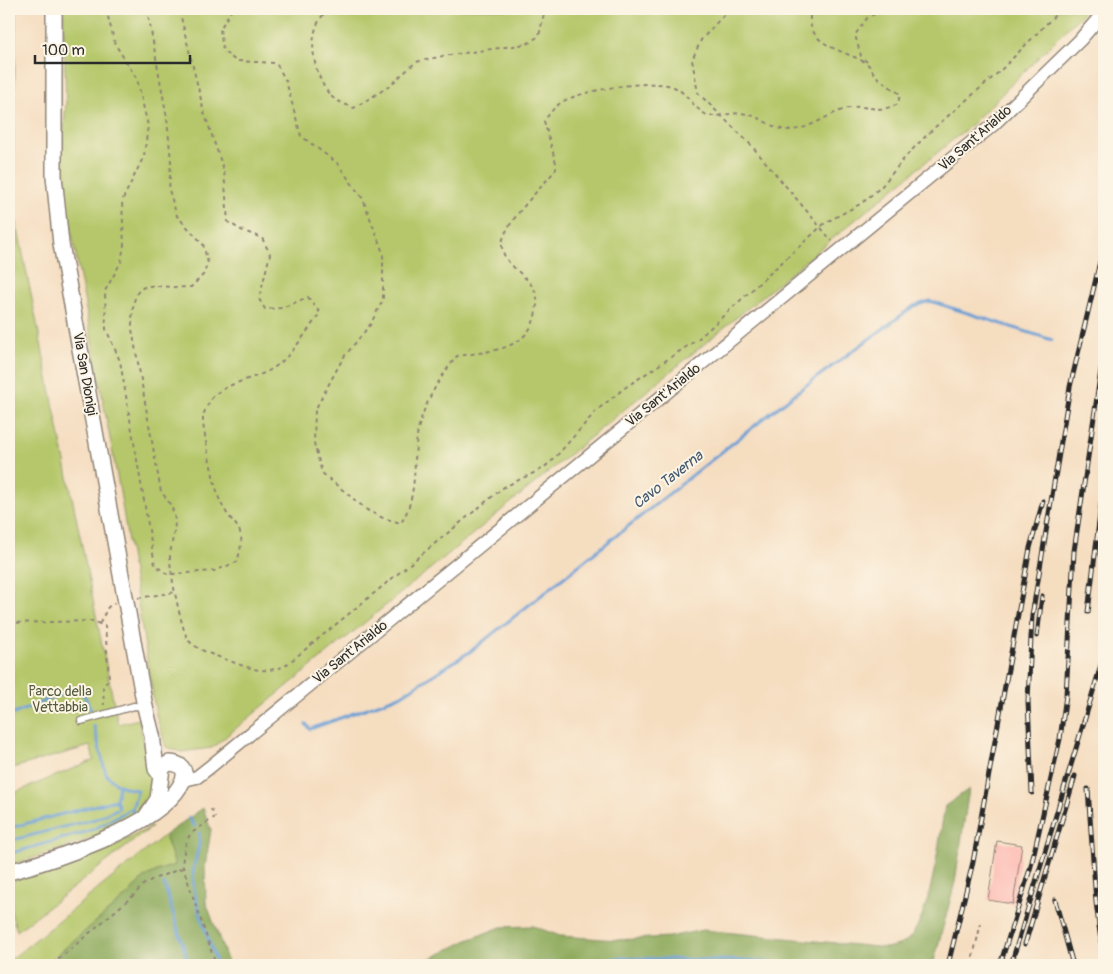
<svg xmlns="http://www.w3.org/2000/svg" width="1113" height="974" font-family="Pangolin,sans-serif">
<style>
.green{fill:#b5c76b;stroke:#70794b}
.forest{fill:#90ac5f;stroke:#5e6c45}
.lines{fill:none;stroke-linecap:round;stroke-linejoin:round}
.stream{stroke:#679dd4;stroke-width:3}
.building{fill:#feaaa6}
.service-casing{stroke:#908476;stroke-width:9}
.minor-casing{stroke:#908476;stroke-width:15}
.tertiary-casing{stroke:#908476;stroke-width:18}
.path{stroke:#908476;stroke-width:2;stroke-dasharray:4 4;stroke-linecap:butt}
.service{stroke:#fff;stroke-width:6}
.minor{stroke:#fff;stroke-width:12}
.tertiary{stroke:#fff;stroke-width:15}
.rail-casing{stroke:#2b2b2b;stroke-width:5}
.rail{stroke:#fcf5e5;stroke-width:3;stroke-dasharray:9;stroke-linecap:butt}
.labels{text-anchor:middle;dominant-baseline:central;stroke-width:4;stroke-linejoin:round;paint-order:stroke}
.street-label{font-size:14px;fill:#2b2b2b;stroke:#fcf5e5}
.park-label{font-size:14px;fill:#545a3e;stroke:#fcf5e5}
.water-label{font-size:15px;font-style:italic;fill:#43596f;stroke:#fcf5e5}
</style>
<rect width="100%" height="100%" fill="#fcf5e5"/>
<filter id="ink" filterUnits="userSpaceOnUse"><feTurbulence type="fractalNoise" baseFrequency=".02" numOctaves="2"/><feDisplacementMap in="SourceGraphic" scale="10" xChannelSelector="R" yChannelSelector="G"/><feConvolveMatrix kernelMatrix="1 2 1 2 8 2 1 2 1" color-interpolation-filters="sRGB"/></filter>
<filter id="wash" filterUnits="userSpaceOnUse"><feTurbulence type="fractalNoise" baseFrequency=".0096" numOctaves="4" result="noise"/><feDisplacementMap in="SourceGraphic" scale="20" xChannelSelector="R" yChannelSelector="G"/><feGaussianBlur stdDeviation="1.12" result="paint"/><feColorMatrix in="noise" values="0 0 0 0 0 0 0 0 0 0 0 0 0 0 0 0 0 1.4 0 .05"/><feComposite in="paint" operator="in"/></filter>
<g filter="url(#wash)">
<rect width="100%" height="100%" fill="#f5ddc0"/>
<g class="green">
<path d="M9,9H16L12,200L118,724L139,719L152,782L149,803C109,838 59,850 9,865V795L94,760L90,746L9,769Z"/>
<path d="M63,9H1087L971,125L212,748L181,752L166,747L156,715L120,492L60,170L66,103Z"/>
<path d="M153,826L17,931L9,907V882L104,851Z"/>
<path d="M165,835L175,865C156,871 143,875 131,892L45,965H9V961Z"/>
</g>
<g class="forest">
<path d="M969,789L955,882L933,965H396L432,958L465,941L501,927L533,926L560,936L617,940L669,937L703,930L887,948C893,946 901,945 905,942C931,923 939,838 945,806Z"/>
<path d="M203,808L211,830L205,867L206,902L229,965H61L57,955L131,892C143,875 156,871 175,865L165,835Z"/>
</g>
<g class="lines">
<g class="stream">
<path d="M9,9L12,145"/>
<path d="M9,158H10"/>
<path d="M9,716L73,689L84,695L91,710"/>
<path d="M306,724L310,729L313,728L400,696L471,651L801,389L914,306L930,301L1052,340"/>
<path d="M132,808L134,816"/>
<path d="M189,818L195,826"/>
<path d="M9,828L116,800"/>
<path d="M199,833C202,847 193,860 193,875C192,898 210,942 217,965"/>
<path d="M9,841L95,819L119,808L116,800L119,785"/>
<path d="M9,854L92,830L132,808L138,790C126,789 114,784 106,774L94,726"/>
<path d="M164,884L189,965"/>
<path d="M523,965L620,958L755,961L790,965"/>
</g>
</g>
<g id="blocks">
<path class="building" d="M997,841L1022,845L1013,904L988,900Z"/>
</g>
</g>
<g filter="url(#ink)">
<use href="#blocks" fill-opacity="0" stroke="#908476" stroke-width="1"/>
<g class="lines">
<defs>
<path id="service" d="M81,721L134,706L145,707"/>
<path id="minor" d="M184,780L197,777L211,766L994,124L1080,40L1104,12"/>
<g id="tertiary">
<path d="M54,9V176L61,244L145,707L152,735L156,769L160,774"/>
<path d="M9,872C54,860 156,827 180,786C184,779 187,772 180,766C176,763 173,763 169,763L162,768L158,799L146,817"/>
</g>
</defs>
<use href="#service" class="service-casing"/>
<use href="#minor" class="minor-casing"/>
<use href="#tertiary" class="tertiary-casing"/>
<g class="path">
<path d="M106,9L115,44L137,79L148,126L144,156L122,201L124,245L121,262L105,291L106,329L120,361L155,565L167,574H173L214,571L237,562C249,523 233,530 220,501C216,492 202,428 203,419C203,413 207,406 210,401C219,384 255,379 270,370C290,359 307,331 320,313L308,297L282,308L265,309L259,299L270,254L262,238L241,230L228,222L224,171L204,112L179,9"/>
<path d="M147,9L167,118L171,162L169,190L177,216L203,244L208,263L203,275L191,287C148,290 132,269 132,329L161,492C183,517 173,528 170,556C169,568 182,634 189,641C199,651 214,655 227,660C250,668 261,675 285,666L504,487L542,469L553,460L597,410L626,387L698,339L825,223L862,203L881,187L907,155L934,128L999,72L1061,9"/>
<path d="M232,9L220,29L223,51L236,61L276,63L286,81L301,136L337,163L363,199L383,253V300L370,325L343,358L315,410L314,443L322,473L367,510L383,518L401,523C419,495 412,462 418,430C424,403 440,377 457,356C490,351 530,351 536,311C538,301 538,294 532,286C523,272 504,265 502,247C500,226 543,187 556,169V163L544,121C550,113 554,107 562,102C582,90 654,78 674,87C689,94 694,110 709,116C722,117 734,111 747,114C761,117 773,129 787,130C809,131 828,113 849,108C867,103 875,115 898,104L900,94C892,88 882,82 875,75C872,71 870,65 866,63C843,49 803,46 811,9"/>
<path d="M329,9C304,29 312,73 330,95C335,101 347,105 354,108L388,87L416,62L443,56L527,44L539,36L545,9"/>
<path d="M729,9L701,40L692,60L698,93L751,145L832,241"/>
<path d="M867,62L861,56L855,35L867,18L884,9"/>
<path d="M138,598L176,592"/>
<path d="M9,623L92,621L105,626L109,679L103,687L104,705"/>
<path d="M100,623L108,607L115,603"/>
<path d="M211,809L215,817L190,834L185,846L182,864L216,965"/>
<path d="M52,965L135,894L143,885L153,879L183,868"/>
<path d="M971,965L981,923"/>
</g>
<use href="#service" class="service"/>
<use href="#minor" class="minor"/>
<use href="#tertiary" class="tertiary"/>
<defs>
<g id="rail">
<path d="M1088,612L1104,481"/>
<path d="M1037,636L1042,596"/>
<path d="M1088,789L1096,902L1104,965"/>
<path d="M1032,793L1028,701L1032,616L1070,387L1104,245"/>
<path d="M1055,900L1073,965"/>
<path d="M1025,944L1075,776"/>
<path d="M948,965L973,862L1030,548L1043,501"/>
<path d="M1000,965L1031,866L1060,739L1066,695L1074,551L1104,350"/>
<path d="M1011,965L1104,655"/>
</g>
</defs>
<use href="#rail" class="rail-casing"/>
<use href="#rail" class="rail"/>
</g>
</g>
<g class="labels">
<g class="street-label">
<text transform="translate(975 138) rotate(-41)">Via Sant'Arialdo</text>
<text transform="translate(85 374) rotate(80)">Via San Dionigi</text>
<text transform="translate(663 395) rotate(-39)">Via Sant'Arialdo</text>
<text transform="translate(350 652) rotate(-39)">Via Sant'Arialdo</text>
</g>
<g class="park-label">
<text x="60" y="691">Parco della<tspan x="60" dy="16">Vettabbia</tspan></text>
</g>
<g class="water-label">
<text transform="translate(668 480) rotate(-38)">Cavo Taverna</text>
</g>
</g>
<rect width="1113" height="974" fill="none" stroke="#fcf5e5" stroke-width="30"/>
<path d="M35 55v8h155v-8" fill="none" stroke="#2b2b2b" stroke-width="2.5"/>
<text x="42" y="55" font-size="15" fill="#2b2b2b" stroke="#fcf5e5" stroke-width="4" paint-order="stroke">100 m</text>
</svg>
